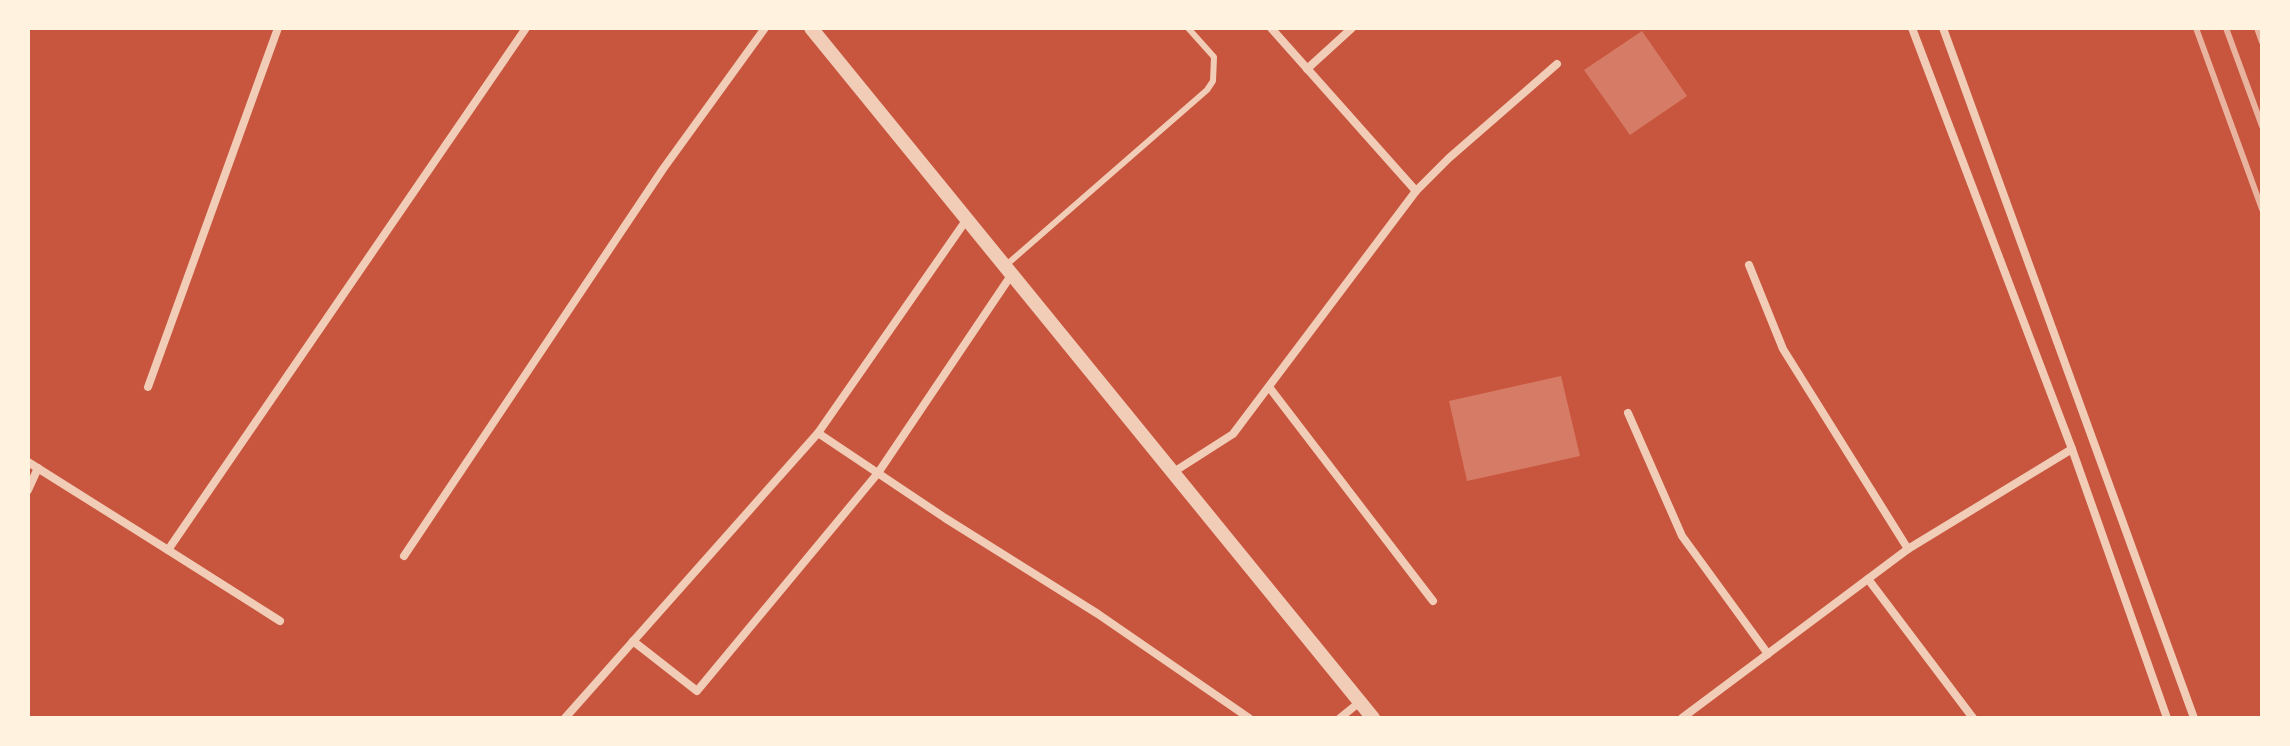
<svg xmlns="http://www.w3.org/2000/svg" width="2290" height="746" font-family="'Fira Sans',sans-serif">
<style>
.building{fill:#d67c66}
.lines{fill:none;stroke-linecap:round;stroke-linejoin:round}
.service{stroke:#f1ccb7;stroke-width:6}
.minor{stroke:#f1ccb7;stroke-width:8}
.tertiary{stroke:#f1ccb7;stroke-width:14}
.rail{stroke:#e9b49f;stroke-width:6}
</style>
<rect width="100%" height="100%" fill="#c8553d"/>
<g class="building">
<path d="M1642,31L1687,96L1630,135L1584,70Z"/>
<path d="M1561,376L1580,456L1467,481L1449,401Z"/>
</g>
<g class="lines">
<path class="service" d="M1005,266L1207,90L1213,81L1214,57L1188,28"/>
<g class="minor">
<path d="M1271,28L1416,191"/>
<path d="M1912,28L2072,449L2167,718"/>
<path d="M1943,28L2194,718"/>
<path d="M1307,69L1352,28"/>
<path d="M148,387L278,28"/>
<path d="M1269,387L1433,601"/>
<path d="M1628,413L1682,536L1768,654"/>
<path d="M818,433L945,518L1098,614L1249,718"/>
<path d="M28,462L168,550L526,28"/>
<path d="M1172,473L1233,434L1416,191L1449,158L1557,64"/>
<path d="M28,490L38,468"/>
<path d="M1908,549L2072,449"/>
<path d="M168,550L280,621"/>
<path d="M404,556L663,169L765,28"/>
<path d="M1868,579L1973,718"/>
<path d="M633,641L697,691L878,473L1012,274"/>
<path d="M565,718L818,433L967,219"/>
<path d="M1340,718L1361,701"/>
<path d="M1682,718L1908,549L1783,349L1749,265"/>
</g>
<path class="tertiary" d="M811,28L1373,718"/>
<g class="rail">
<path d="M2196,28L2262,209"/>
<path d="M2226,28L2262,126"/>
<path d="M2257,28L2262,42"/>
</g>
</g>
<rect width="2290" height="746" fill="none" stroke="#fff3e0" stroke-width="60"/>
</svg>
